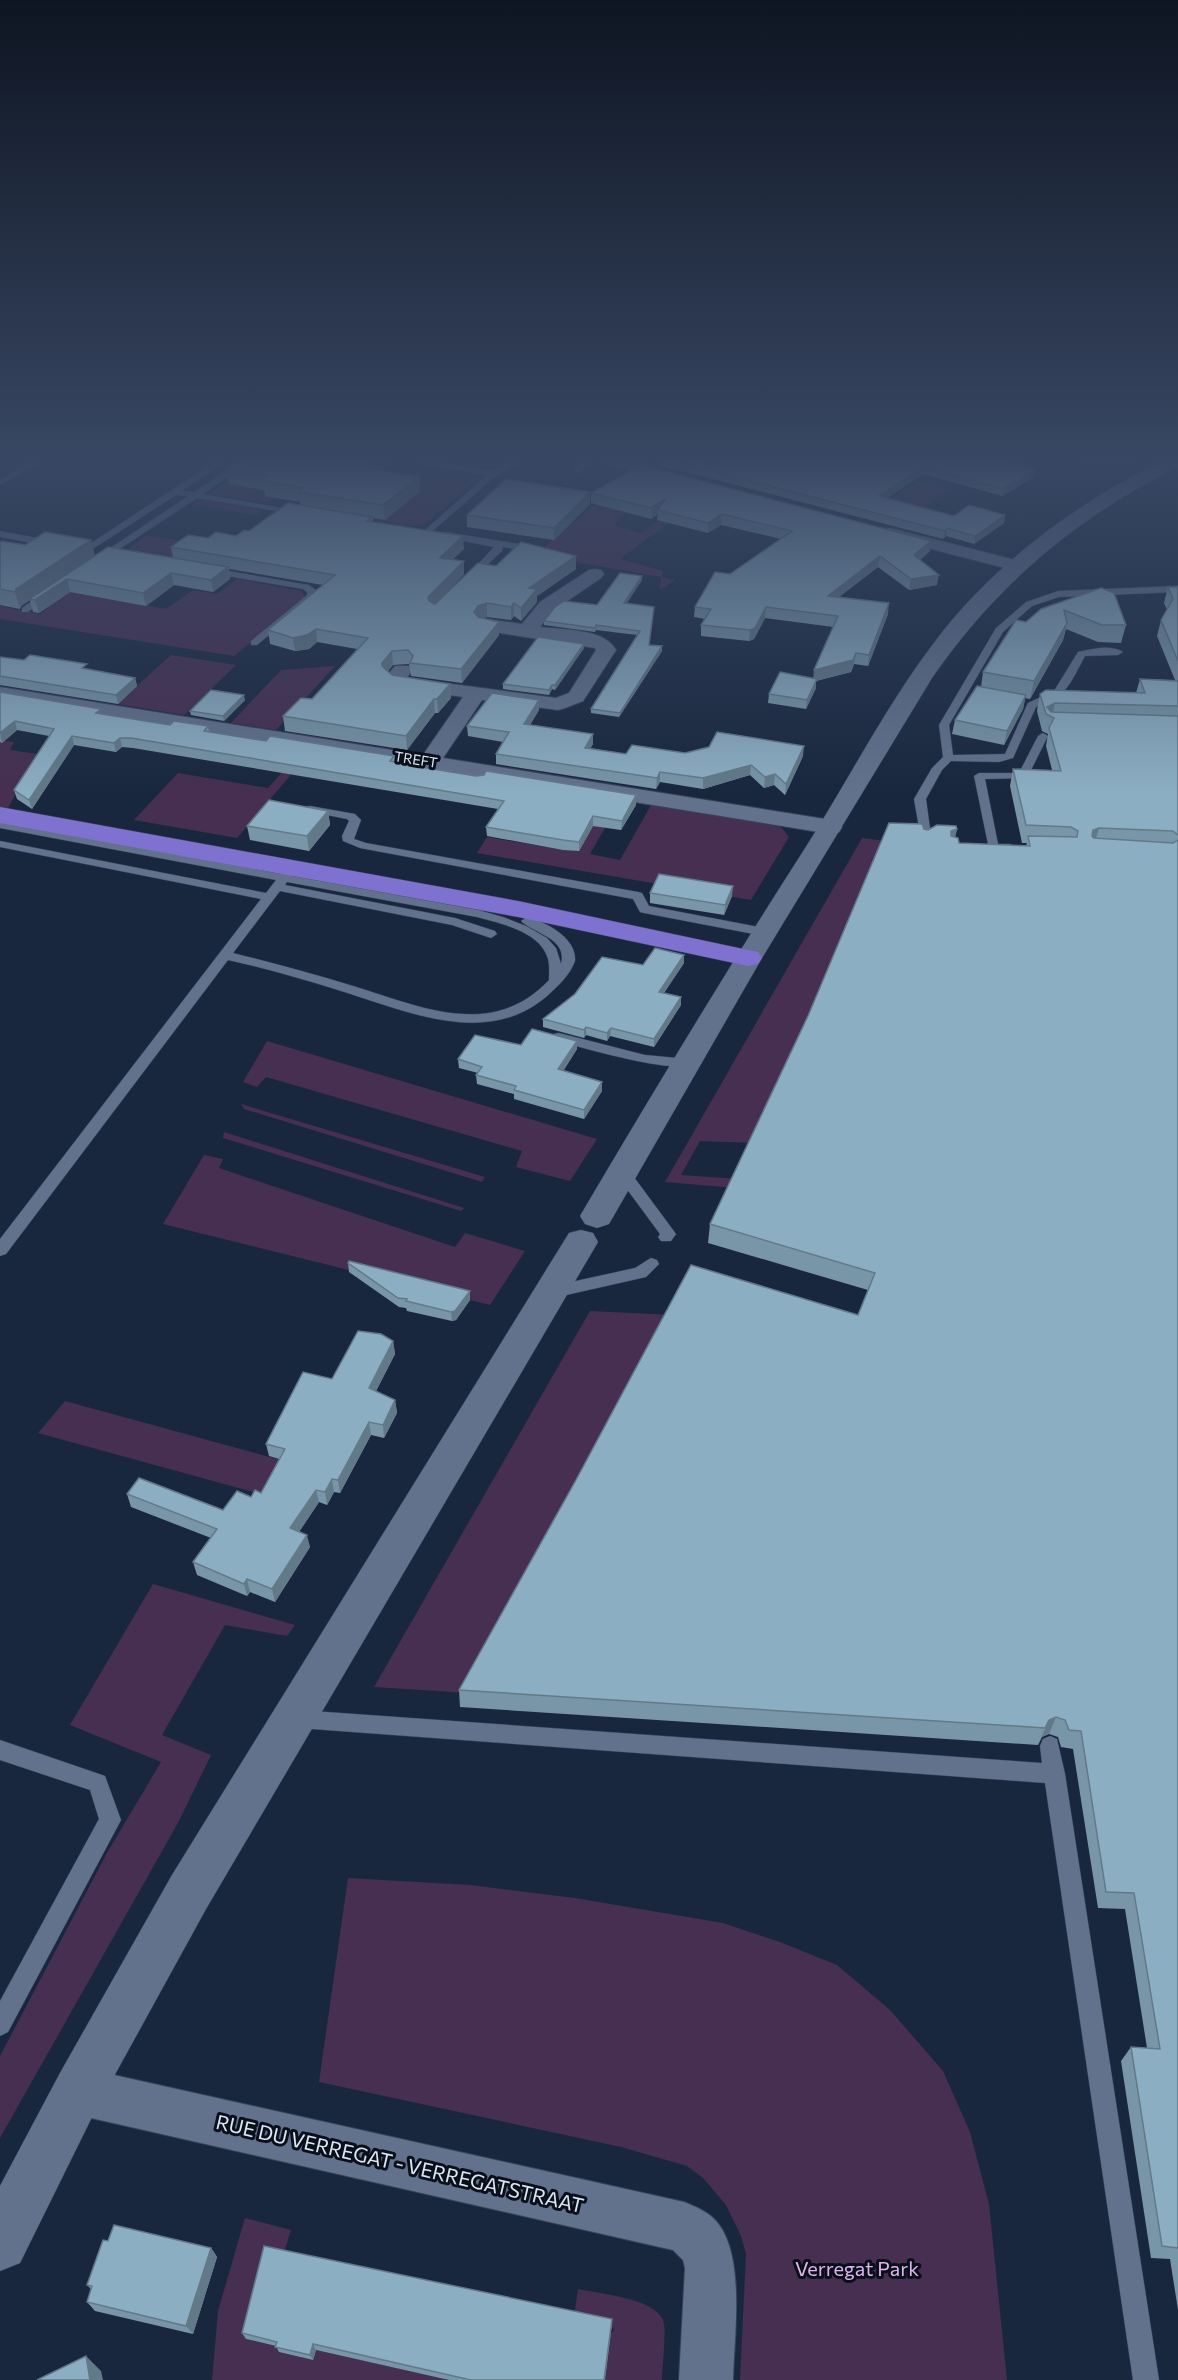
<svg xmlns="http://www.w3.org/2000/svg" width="1178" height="2380" font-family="Commissioner,sans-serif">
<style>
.green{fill:#462f50}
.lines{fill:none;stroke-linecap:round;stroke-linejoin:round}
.lane-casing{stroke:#384356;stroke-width:1}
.street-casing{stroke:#384356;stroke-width:2}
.secondary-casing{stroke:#384356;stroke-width:1}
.highway-casing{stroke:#384356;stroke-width:1}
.lane{fill:#62728d;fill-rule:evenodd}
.street{fill:#62728d;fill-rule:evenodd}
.secondary{fill:#62728d;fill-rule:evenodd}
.highway{fill:#7f71d0;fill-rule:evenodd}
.wall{fill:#7896a7}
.shaded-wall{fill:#627a88}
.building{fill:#8caec2;stroke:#627a88;stroke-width:1.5}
.labels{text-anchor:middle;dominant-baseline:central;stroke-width:6;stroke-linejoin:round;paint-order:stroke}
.far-street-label{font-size:14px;fill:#dce6f5;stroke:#0a101a}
.near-street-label{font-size:20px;fill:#dce6f5;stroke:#0a101a}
.near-park-label{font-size:20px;fill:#dfb5f1;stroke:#0a101a}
</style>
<rect width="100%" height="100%" fill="#19273e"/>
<g class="green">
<path d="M1068,459H1123L1136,462L1121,472Z"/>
<path d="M249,465L276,498L265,503L209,494Z"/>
<path d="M417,465L483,475L424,525L410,526L347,516L403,470Z"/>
<path d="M591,465L635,472L626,512L614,525L641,533L679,506L678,516L620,559L663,571L662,577L675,580L660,590L661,577L535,555L599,501L589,498L621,476L612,475L615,472L591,468Z"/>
<path d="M917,482L949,490L919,511L886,502Z"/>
<path d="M206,500L259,509L262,511L257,515L191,504Z"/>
<path d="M146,535L196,543L172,560L127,550Z"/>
<path d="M237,579L301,591L305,597L234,656L0,619V606L40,614L50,606L42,604L62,590L166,609L193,590L217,594Z"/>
<path d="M171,655L236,665L184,715L117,704Z"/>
<path d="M335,666L276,730L231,723L281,670Z"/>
<path d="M0,740L14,742L10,750L38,754L7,810L0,809Z"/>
<path d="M302,750H312L237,838L134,820L178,773L268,788Z"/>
<path d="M598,796L621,800L590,854L620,860L651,805L772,824L782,828L789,837L751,900L477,853L487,837L564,850Z"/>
<path d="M862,838L886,841L756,1143L700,1141L681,1175L739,1179L735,1188L665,1182Z"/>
<path d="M267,1041L597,1139L570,1181L516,1167L522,1151L266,1077L257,1087L243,1082Z"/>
<path d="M241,1104L485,1177L482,1182L244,1109Z"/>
<path d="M224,1132L464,1208L461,1211L223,1138Z"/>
<path d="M204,1155L223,1159L219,1168L455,1247L465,1233L525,1251L490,1305L163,1224Z"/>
<path d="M590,1311L673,1315L468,1693L374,1687Z"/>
<path d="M65,1401L288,1462L268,1496L38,1433Z"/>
<path d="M153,1584L295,1625L287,1636L225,1625L162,1735L211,1755L179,1821L0,2138V2056L107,1853L161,1762L70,1725Z"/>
<path d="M348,1878L470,1885L575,1898L723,1923L780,1942L837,1965L890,2010L943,2071L970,2132L989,2204L1007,2380H740L746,2254L741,2236L726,2205L703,2178L687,2166L621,2147L319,2082Z"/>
<path d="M245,2218L291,2230L283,2256L246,2339L280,2347L279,2352L313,2360L316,2350L451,2380H212L218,2311Z"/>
<path d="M578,2289C600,2294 654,2298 663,2320C667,2329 662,2368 662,2380H605L611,2333L614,2330L608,2321L574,2317Z"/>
</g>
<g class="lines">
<defs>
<g id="lane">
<path d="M35,459H45L0,485V480Z"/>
<path d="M219,459H229L182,491L194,492L244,459H254L203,494L304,512L300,515L197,498L100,562L97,561V557L188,496L176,495L91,550L80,552L0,537V531L80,546L88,545Z"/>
<path d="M411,459L494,471L514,459H524L491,480L428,535L424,532L425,530L487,475L419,464Z"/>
<path d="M586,459H595L580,472H574V468Z"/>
<path d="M445,532L525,545L529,548L525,551L503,547L502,551L471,580L466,577L494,547L442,537L441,535Z"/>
<path d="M211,568L309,585L317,591L316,596L257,645H251V641L307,595V592L303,589L208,573V569Z"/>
<path d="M1178,586V592L1059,597L1032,606L1003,632L949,725L953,755L1005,754L1028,703L1054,691L1078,652C1091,649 1111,644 1123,652L1118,655L1085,656C1071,682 1066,698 1036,707L1013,758L999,762L951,761L942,770L926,799L932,843L926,846L922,845L914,799L932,768L943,757L939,725L996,628L1026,602L1058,591Z"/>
<path d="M45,592L53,594L28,612H22V608Z"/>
<path d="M1043,733L1048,736L1027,778L985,779L998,844H1010L1016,848L1010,852L989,849L974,776L979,773H1019L1038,736Z"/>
<path d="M310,806L355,814L361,820L354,839L366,843L638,892L642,893L649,906L764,928L770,932L764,936L644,913L640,912L633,899L360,848L343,841L342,836L349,821L347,819L306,811V807Z"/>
<path d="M0,822L281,874L289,867L295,871L292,876L478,910L503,917L526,926L547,938L556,948L561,964C568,938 534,934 521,921L527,917C546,922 577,938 575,961C570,975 558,986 547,996C486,1049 404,1010 338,990C302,979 265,968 228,960L6,1254L0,1256V1239L261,899L0,847V841L266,893L276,880L0,828ZM287,882L477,917C499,923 538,931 547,956C550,963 549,972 549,980C492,1041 419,1006 353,986C313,974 273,963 233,953L280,891L452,925L491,938L497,934L495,931L455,918L285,885Z"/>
<path d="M559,1033L645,1055L688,1059L695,1063C682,1077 576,1046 554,1040L552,1037L554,1034Z"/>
<path d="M623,1168L628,1169L673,1230L676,1234L671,1241H661L658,1237L660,1234L618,1177L616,1173L618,1169Z"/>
<path d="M651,1258L657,1260L659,1264L646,1277L553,1298L547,1296L545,1292L547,1288L553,1286L635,1268Z"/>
<path d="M298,1710L1042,1763L1040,1746L1043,1739L1050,1736L1057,1739L1065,1774L1159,2380H1133L1045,1783L298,1728L291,1726L288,1719L291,1712Z"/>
<path d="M0,1740L105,1776L121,1820L8,2032L0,2036V2001L99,1819L90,1790L0,1760Z"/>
</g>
<g id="street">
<path d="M598,459H625L681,475L683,478L675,483L600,462Z"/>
<path d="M715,459H735L717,472H705L703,469Z"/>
<path d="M890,528L1023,562L1026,566L1023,570L1017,571L884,537L881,533L884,529Z"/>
<path d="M595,569L601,570L604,574L601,578L554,610L540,627C563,630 604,628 616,650L583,701L565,708L558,710L482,700L443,758L831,820L839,822L842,827L839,832L831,834L0,699V687L423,755L463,697L394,687L385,678L395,666H409L412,670L407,678L556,698L569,693L596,650L595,648L487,631L480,629L477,625L480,621L487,619L522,624L540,602L589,570Z"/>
<path d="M78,2067L684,2202C696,2207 707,2211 716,2221C746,2255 734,2336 733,2380H679L685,2268L683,2260L673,2250L78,2115L61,2108L54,2091L61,2074Z"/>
</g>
<g id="secondary">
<path d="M1166,459H1178V467C1078,516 995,586 932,678L762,958L609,1224L597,1228L585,1224L580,1216C652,1094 725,973 802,853C849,780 889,699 943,631C1001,558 1082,500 1166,459Z"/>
<path d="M581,1230L593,1233L598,1242L206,1909L96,2109L20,2263L0,2271V2186L60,2073L172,1875L569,1233Z"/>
</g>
<path id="highway" d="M0,807L518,901L748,950L758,952L762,958L758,964L748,966L518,917L0,823Z"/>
</defs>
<use href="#lane" class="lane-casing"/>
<use href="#street" class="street-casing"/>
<use href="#secondary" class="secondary-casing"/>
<use href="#highway" class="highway-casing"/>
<use href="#lane" class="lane"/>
<use href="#street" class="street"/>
<use href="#secondary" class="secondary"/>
<use href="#highway" class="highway"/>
</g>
<g class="wall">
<path d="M242,459H394L380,470L419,476L420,491L385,520L373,518V522L464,549L452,560L464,561V574L439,601L496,566L576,569L537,596V602L521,621L514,616L511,620L487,617L483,618L499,622V635L462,683L411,676L409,664L393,665L388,671L392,675L450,684L451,698L438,713H435L407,750L285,731L283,716L312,699L357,649L317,642L309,649L295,651L270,644L268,630L323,585L229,569L230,579L213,592L174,585L146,606L70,592L39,613L33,612L30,600L21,606L20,609L0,605V542L95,556L173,558L171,547L208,538L236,536L249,531L300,505V502L265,496L264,490L229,484L227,469Z"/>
<path d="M659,459H706V464L704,465L705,466H717L732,463L932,461L1033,478L1002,496L923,474L887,498L954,516L1005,515L1004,523L974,544L946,536L943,539L659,465Z"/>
<path d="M591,493L931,541L930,551L920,560L937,585L909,590L878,567L839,597L888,614L868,666L854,664L851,672L816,681V688L806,709L768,703L769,694L814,679V670L833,627L765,618L754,639L749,641L701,636V625L705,619L694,617L695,607L730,574L781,539L721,525L708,533L657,520L658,514L651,519L591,503Z"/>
<path d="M590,504L554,540L467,527V515Z"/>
<path d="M642,576V580L626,603L654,607L649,645L662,651L619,717L591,713V709L637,635L596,630L595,632L544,625V621L597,605Z"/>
<path d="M1168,587H1178V2310L1170,2259L1151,2258L1121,2061L1131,2047L1147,2048L1125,1909L1098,1908L1073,1749L1061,1747L1058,1737L1049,1734L1042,1737L1038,1745L460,1707L459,1690L858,1315L868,1290L708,1243L710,1224L924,829L928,830L957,829L955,837L959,843L1026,846L1027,843H1022L1010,786L1013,769L1052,770L1046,746L1048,734L1042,731L1037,711L1040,694L1136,693L1140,679L1175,680L1157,636L1161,620L1167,610L1164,603Z"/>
<path d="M1101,588L1126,625L1121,643L1098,642L1066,629L1063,640L1030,699L1025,698L1023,709L1004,745L952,734L955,720L981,687L983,672L1026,622Z"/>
<path d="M584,644V648L555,690L552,689L549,695L503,689V684Z"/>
<path d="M0,657L88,669L135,678L137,686L118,704L0,685Z"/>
<path d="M0,692L102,714L170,725L208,726L209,732L266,741L394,756L395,762L408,765L476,776L636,795V805L621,830L593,826L579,851L563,850L487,836L486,827L498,809L133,748L122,747L116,752L74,745L32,809L17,799L14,790L49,736L17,730L2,743L0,742Z"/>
<path d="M245,700L224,721L191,715L190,711Z"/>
<path d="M539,700V710L530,725L593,734V744L590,748L626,754L685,753L803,756L785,795L774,785L764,788L750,775L703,789L660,782L656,789L496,764V754L503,742L468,736L467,726Z"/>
<path d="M328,811L330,825L309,851L250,840L247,826Z"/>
<path d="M650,893L732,896L724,915L650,903Z"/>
<path d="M684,955V963L664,993L681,997V1005L654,1047L610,1036L607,1041L586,1035L584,1038L543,1027V1019L643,965Z"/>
<path d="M577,1041V1049L563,1071L602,1082V1091L584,1119L514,1099V1094L477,1084L476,1075L478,1073L459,1068L458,1059L521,1045Z"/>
<path d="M348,1263L470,1291V1300L456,1320L452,1321L407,1311L406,1308L399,1307L349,1272Z"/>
<path d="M393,1341L395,1354L376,1391L395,1400L397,1413L384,1438L371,1435L340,1493L334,1492L327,1505L319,1502L299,1532L310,1547L275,1602L250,1592L247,1596L197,1575L193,1562L211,1538L131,1507L127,1494L223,1510L261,1493L279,1459L269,1456L266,1444L332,1379Z"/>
<path d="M108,2241L211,2248L217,2257L193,2334L95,2311L87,2302L91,2289L87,2285Z"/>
<path d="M612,2324L605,2380H449L316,2350L313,2360L279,2352L276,2346L246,2339L242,2333Z"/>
</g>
<g class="shaded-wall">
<path d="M374,459H394L364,483L363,468Z"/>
<path d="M703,459H706V464L701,469V461Z"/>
<path d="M924,466L923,474L878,504L879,496Z"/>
<path d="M1035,470L1033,478L1002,496L1003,489Z"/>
<path d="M419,476L420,491L385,520L383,505Z"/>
<path d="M590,492V504L554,540V528Z"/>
<path d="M665,499L658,510V514L651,519V508Z"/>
<path d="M722,514L721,525L708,533V523Z"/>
<path d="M1005,515L1004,523L974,544L975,536Z"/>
<path d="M947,528L946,536L943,539L945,531Z"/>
<path d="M463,536L464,549L441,571L440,558Z"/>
<path d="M91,540L95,556L29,599L30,600L21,606L20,609L15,592L16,589Z"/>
<path d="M931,541L930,551L913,566L914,555Z"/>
<path d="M576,556V569L537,596V602L521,621V608L529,588Z"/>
<path d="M880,556L878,567L827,606L828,596Z"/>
<path d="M464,561V574L429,610L428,597Z"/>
<path d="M228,567L230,579L213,592L211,580Z"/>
<path d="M171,573L174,585L146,606L143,593Z"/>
<path d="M939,575L937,585L909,590L911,579Z"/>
<path d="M642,576V580L624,608V603Z"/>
<path d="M67,579L70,592L39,613L35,600Z"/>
<path d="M487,603V617L478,620L474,612L478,606Z"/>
<path d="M514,603V616L511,620V607Z"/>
<path d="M889,603L888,614L868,666L869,655Z"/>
<path d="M766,607L765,618L754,639L749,641L750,630Z"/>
<path d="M499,622V635L462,683L461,669Z"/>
<path d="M1067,623L1063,640L1030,699L1034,681Z"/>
<path d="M316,629L317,642L309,649L295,651L293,638Z"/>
<path d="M584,644V648L555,690V685Z"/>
<path d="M662,646V651L619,717L620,713Z"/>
<path d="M392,651L393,665L383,677L382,663Z"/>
<path d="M856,653L854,664L851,672L816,681V688L806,709L807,700L813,681L814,670Z"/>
<path d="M135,678L137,686L118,704L116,695Z"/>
<path d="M450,684L451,698L438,713L437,699Z"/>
<path d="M552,685V689L549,695V690Z"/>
<path d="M244,695L245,700L224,721L223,716Z"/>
<path d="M1026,695L1023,709L1004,745L1007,731Z"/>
<path d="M434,699L435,713L407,750L406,736Z"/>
<path d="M539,700V710L524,734V724Z"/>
<path d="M1055,703L1052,717L1047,707Z"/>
<path d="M101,709L103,718L96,713Z"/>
<path d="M15,721L17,730L2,743L0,733Z"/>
<path d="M593,734V744L585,758V748Z"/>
<path d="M72,736L74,745L32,809L29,800Z"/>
<path d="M120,738L122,747L116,752L114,743Z"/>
<path d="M804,746L803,756L785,795L786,784Z"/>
<path d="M751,765L750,775L703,789V778Z"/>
<path d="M660,772V782L656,789L657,778Z"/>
<path d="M775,774L774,785L764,788L765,777Z"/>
<path d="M636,795V805L621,830L622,821Z"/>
<path d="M328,811L330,825L309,851L307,836Z"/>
<path d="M593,816V826L579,851V842Z"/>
<path d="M1099,828L1094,846L1089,848L1093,830Z"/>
<path d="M957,829L953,847L948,849L951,831Z"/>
<path d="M733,886L732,896L724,915L725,905Z"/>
<path d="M684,955V963L659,1000V992Z"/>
<path d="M681,997V1005L654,1047V1039Z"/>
<path d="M586,1027V1035L584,1038V1030Z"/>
<path d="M611,1028L610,1036L607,1041V1033Z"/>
<path d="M577,1041V1049L559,1078L558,1069Z"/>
<path d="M602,1082V1091L584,1119V1110Z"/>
<path d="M470,1291V1300L456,1320L452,1321L451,1312Z"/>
<path d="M393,1341L395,1354L371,1401L369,1388Z"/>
<path d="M395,1400L397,1413L384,1438L383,1425Z"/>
<path d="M369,1422L371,1435L340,1493L338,1480Z"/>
<path d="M332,1479L334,1492L327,1505L325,1492Z"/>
<path d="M316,1490L319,1502L293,1541L290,1528Z"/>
<path d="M307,1535L310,1547L275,1602L272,1589Z"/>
<path d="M247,1579L250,1592L247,1596L244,1584Z"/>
<path d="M1056,1717L1049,1734L1042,1737L1038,1745L1049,1720Z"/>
<path d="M211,2248L217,2257L193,2334L186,2326Z"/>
<path d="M313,2344L316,2350L313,2360L310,2355Z"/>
<path d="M86,2356L101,2371L103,2380H90Z"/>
</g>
<g class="building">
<path d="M242,459H374L363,468L419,476L383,505L299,492L304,488L263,481L269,476L227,469Z"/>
<path d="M666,459H703L701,461L705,466H717L726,461L732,463L737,459H924L932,461L926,465L937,459H999L1035,470L1003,489L924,466L879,496L954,516L969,505L1005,515L975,536L947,528L945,531Z"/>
<path d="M641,465L931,541L914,555L939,575L911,579L880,556L828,596L889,603L869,655L856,653L853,660L814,670L838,616L766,607L755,628L750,630L701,625L711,609L695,607L715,572L730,574L792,531L722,514L708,523L658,510L665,499L651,508L591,493Z"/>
<path d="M506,479L590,492L554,528L467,515Z"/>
<path d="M288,503L372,517L367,521L463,536L440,558L464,561L428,597L429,601L435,604L478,563L496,566L521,542L576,556L529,588L537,589L521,608L514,603L511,607L487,603L478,606L474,612L478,617L499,622L461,669L410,663L413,656L408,650L392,651L382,663V666L392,675L450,684L437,699H434L406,736L283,716L301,698L312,699L368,638L316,629L307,635L293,638L268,630L335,575L171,547L188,535L208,538L216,532L236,536L244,530L249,531Z"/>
<path d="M45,532L91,540L16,589L15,592L0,589V542L2,541L25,545Z"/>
<path d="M108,547L228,567L211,580L171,573L143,593L67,579L35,600L29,599Z"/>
<path d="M620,573L642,576L624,603L654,607L649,645L662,646L620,713L591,709L640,631L596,625L595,628L544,621L555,607L564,601L597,605Z"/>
<path d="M1168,587H1178V661L1161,620L1173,599Z"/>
<path d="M1101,588L1114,593L1126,625H1102L1064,610L1067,623L1034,681L983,672L1016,620L1026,622L1041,609Z"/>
<path d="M538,637L584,644L555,685H552L549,690L503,684Z"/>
<path d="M30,655L87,664L82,668L135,678L116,695L0,676V657L24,660Z"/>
<path d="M780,672L817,679L807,700L769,694Z"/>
<path d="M1140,679L1178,681V706L1055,703L1047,707L1051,712L1178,716V835L1173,831L1099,828L1093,830L1092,836L1094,838L1173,843L1178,840V2248L1162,2246L1131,2047L1160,2049L1134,1893L1106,1892L1081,1731L1069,1730L1065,1720L1056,1717L1049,1720L1045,1728L459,1690L576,1480L691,1265L858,1315L875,1273L710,1224L808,1016L889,823L922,824L924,829L928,830L937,825L956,826L957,829L951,831V836L958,838L959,843L1030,846L1028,836L1077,837L1078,831L1071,827L1026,825L1013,769L1061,771L1049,728L1054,718L1046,714L1040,694L1046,690L1145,693Z"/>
<path d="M977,686L1026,695L1007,731L955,720Z"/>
<path d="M211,690L244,695L223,716L190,711Z"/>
<path d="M0,692L101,709L96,713L170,725L174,721L208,726L204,731L266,741L270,736L394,756L390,761L408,765L476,776L484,775L486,771L636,795L622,821L593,816L579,842L563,840L486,827L504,801L131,738H120L114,743L72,736L29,800L14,790L54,729L15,721L0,733Z"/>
<path d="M492,693L539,700L524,724L593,734L585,748L626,754L632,745L685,753L709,747L717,732L804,746L786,784L775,774L765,777L751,765L703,778L660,772L657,778L496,754L509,732L467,726Z"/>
<path d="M269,800L328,811L307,836L247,826Z"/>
<path d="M659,874L733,886L725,905L650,893Z"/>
<path d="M655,948L684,955L659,992L681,997L654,1039L611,1028L607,1033L586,1027L584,1030L543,1019L575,994L602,957L643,965Z"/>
<path d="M532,1029L577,1041L558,1069L602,1082L584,1110L514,1090L516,1086L476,1075L482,1067L458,1059L475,1035L521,1045Z"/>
<path d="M349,1261L470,1291L455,1311L451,1312L406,1301L407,1299L398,1298L348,1263Z"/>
<path d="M358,1331L381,1334L393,1341L369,1388L395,1400L383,1425L369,1422L338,1480L332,1479L325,1492L316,1490L290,1528L307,1535L272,1589L247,1579L244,1584L193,1562L217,1529L127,1494L139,1478L223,1510L237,1491L251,1497L255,1490L261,1493L285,1449L266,1444L303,1372L332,1379Z"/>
<path d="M114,2225L211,2248L186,2326L87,2302L92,2286L87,2285L103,2240L108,2241Z"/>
<path d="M264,2246L612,2319L604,2380H471L313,2344L310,2355L275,2347L277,2342L242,2333Z"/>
<path d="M86,2356L90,2380H37Z"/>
</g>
<linearGradient id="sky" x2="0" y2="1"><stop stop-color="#0e1522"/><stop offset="0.58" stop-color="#384763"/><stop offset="1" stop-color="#384763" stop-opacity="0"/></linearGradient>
<rect width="1178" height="793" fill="url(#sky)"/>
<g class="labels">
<g class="far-street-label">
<text transform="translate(416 759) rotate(9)">TREFT</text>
</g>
<g class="near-street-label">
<text transform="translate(400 2163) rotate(13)">RUE DU VERREGAT - VERREGATSTRAAT</text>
</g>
<g class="near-park-label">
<text x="857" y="2268">Verregat Park</text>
</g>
</g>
</svg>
